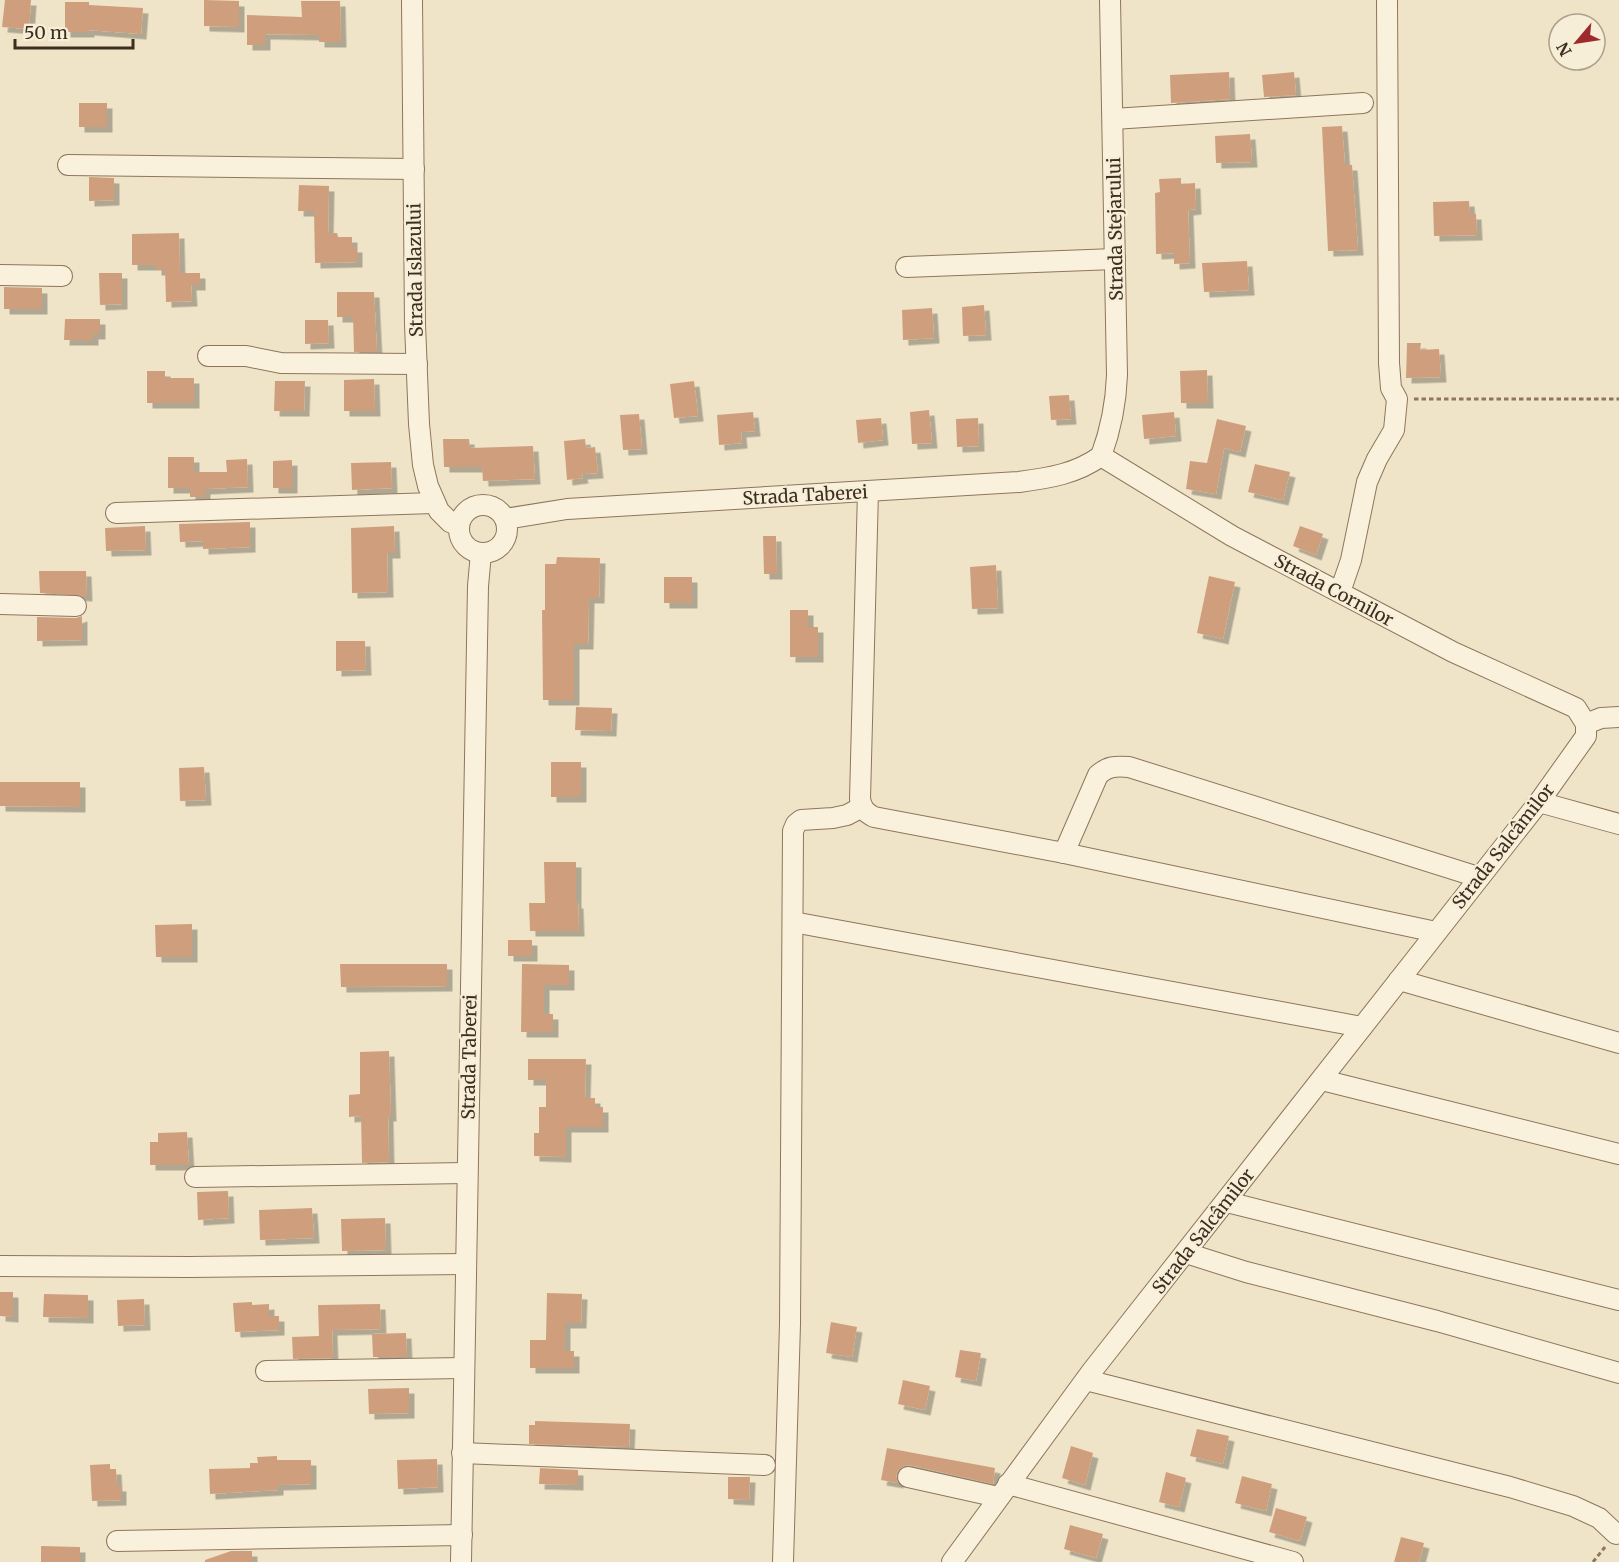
<svg xmlns="http://www.w3.org/2000/svg" width="1619" height="1562" font-family="Merriweather,serif">
<style>
.building{fill:#cf9f7d;filter:url(#shadow)}
.lines{fill:none;stroke-linecap:round;stroke-linejoin:round}
.minor-casing{stroke:#8d765c;stroke-width:22}
.path{stroke:#8d765c;stroke-width:3;stroke-dasharray:4.5 3;stroke-linecap:butt}
.minor{stroke:#faf1dc;stroke-width:20}
.labels{text-anchor:middle;dominant-baseline:central;stroke-width:4.5;stroke-linejoin:round;paint-order:stroke}
.street-label{font-size:18px;fill:#3d2e20;stroke:#f7eed8}
</style>
<defs>
<filter id="shadow"><feDropShadow dx="5.5" dy="5.5" stdDeviation="0" flood-color="#0004"/></filter>
</defs>
<rect width="100%" height="100%" fill="#f0e4c8"/>
<g class="building">
<path d="M5,0H31L29,29L2,27Z"/>
<path d="M204,0L239,1V27L204,26Z"/>
<path d="M301,1H340L341,42H319V35L265,34V45H247V15L302,17Z"/>
<path d="M65,2H89V5L143,8L141,34L89,30V32H65Z"/>
<path d="M1229,72L1230,99L1171,103L1170,75Z"/>
<path d="M1294,72L1296,95L1264,97L1262,75Z"/>
<rect x="79" y="103" width="28" height="24"/>
<path d="M1342,126L1345,165H1352L1358,250L1328,251L1322,127Z"/>
<path d="M1250,134L1252,162L1216,163L1215,136Z"/>
<path d="M89,177L114,178V200L89,201Z"/>
<path d="M1181,178V184L1195,183L1196,209L1188,210L1190,263L1174,264V253L1156,254L1155,193L1160,192L1159,179Z"/>
<path d="M299,185L329,186L328,233H337L338,237H352V247H357V262L315,263L314,211H298Z"/>
<path d="M1469,201L1470,214H1476L1477,235L1434,236L1433,202Z"/>
<path d="M179,233L180,273H200V285H191L192,301L166,302L165,270H156V265H132V234Z"/>
<path d="M1247,261L1249,290L1204,292L1202,263Z"/>
<path d="M99,273H122V304L100,305Z"/>
<path d="M4,287L42,288V309H4Z"/>
<path d="M337,292H374L377,352H354L353,317H337Z"/>
<path d="M984,305L986,335L963,336L962,307Z"/>
<path d="M932,308L934,338L903,340L902,310Z"/>
<path d="M65,319H100V334H93V340H64Z"/>
<path d="M305,320H328L329,343L305,344Z"/>
<path d="M1407,343H1421L1420,350L1439,349L1441,377L1406,378Z"/>
<path d="M1207,370L1208,403H1181L1180,371Z"/>
<path d="M147,371H165V378H194V403H147Z"/>
<path d="M374,379L375,411H344V380Z"/>
<path d="M275,381H305L304,411H274Z"/>
<path d="M694,381L698,416L674,418L670,384Z"/>
<path d="M1069,395L1071,419L1051,420L1049,396Z"/>
<path d="M929,410L932,443L912,444L910,412Z"/>
<path d="M753,412L755,431L741,432L742,443L719,445L717,415Z"/>
<path d="M1174,412L1176,436L1144,439L1142,415Z"/>
<path d="M639,414L642,449L623,450L620,415Z"/>
<path d="M881,418L883,440L858,443L856,420Z"/>
<path d="M978,418L979,446L957,447L956,419Z"/>
<path d="M1217,419L1246,426L1240,452L1224,448L1216,494L1186,489L1190,461L1207,463Z"/>
<path d="M443,439H469L470,448L533,446L535,479L483,481L482,467H444Z"/>
<path d="M585,439L586,448L595,447L598,473L582,474L583,478L567,480L564,441Z"/>
<path d="M168,457H194V472H227L226,460L247,459L248,487L205,489V497H190V488H168Z"/>
<path d="M292,460V488H273V461Z"/>
<path d="M391,462L392,488L352,490L351,463Z"/>
<path d="M1255,464L1290,472L1283,500L1248,492Z"/>
<path d="M250,522V547L203,549V541L180,542L179,524Z"/>
<path d="M145,526L146,550L106,551L105,528Z"/>
<path d="M394,526L395,553H387L388,592L352,593L351,528Z"/>
<path d="M1300,526L1323,534L1316,555L1293,546Z"/>
<path d="M763,536H776L777,574H764Z"/>
<path d="M557,557L600,558L599,598H589L588,644H574V700H543L542,610H545V564H556Z"/>
<path d="M996,565L998,608L972,609L970,567Z"/>
<path d="M39,571H86L87,596L40,593Z"/>
<path d="M1209,576L1235,582L1223,639L1197,633Z"/>
<rect x="664" y="577" width="28" height="26"/>
<path d="M790,610H808V627H818V657H790Z"/>
<path d="M82,616V640L37,641V617L76,618Z"/>
<path d="M336,641H365L366,670L336,671Z"/>
<path d="M576,707L612,708L611,731L575,730Z"/>
<rect x="551" y="762" width="30" height="35"/>
<path d="M204,767L206,800L180,801L179,768Z"/>
<path d="M0,782H80V807L0,806Z"/>
<path d="M544,862H576V903H578L579,931H530L529,903H545Z"/>
<path d="M192,924V957H156L155,925Z"/>
<rect x="508" y="940" width="24" height="16"/>
<path d="M340,964H447V986L341,987Z"/>
<path d="M522,964L569,965V985H544V1014H553V1032H521Z"/>
<path d="M389,1051L391,1116H388L389,1162L362,1163L361,1116L349,1117V1095L360,1094V1052Z"/>
<path d="M528,1059H586L585,1098H595V1107H603V1127H566V1157L534,1156V1133H539V1107H546V1080H528Z"/>
<path d="M187,1132L189,1165H150V1142H158V1133Z"/>
<path d="M228,1191L229,1218L198,1220L197,1192Z"/>
<path d="M312,1208L314,1238L260,1240L259,1210Z"/>
<path d="M385,1218L386,1250L342,1251L341,1219Z"/>
<path d="M0,1292H13V1317L0,1316Z"/>
<path d="M547,1293L582,1294L581,1323H565V1351H574V1368H530V1340H546Z"/>
<path d="M44,1294L88,1295V1318L43,1317Z"/>
<path d="M144,1299L145,1325L118,1326L117,1300Z"/>
<path d="M252,1302V1305L269,1304V1316H279V1330L235,1332L233,1303Z"/>
<path d="M380,1304L381,1329L332,1330L333,1358L293,1359L292,1337L319,1336L318,1305Z"/>
<path d="M831,1322L857,1327L852,1357L826,1353Z"/>
<path d="M406,1333L407,1357H373L372,1334Z"/>
<path d="M960,1350L981,1353L976,1381L955,1377Z"/>
<path d="M903,1380L930,1386L925,1410L898,1404Z"/>
<path d="M409,1388V1413L369,1414L368,1389Z"/>
<path d="M535,1421L630,1424L629,1447L529,1444V1425H535Z"/>
<path d="M1197,1429L1229,1436L1223,1464L1190,1456Z"/>
<path d="M1071,1446L1093,1453L1085,1485L1062,1478Z"/>
<path d="M887,1448L995,1468L993,1484L910,1465L904,1466L899,1469L896,1475L898,1483L881,1480Z"/>
<path d="M277,1456V1460H311V1484L278,1485V1490L210,1494L209,1469L250,1468V1463H258L257,1457Z"/>
<path d="M437,1459L438,1487L398,1489L397,1460Z"/>
<path d="M110,1464V1469H116L117,1486H121V1500L92,1501L90,1465Z"/>
<path d="M540,1468L578,1470V1485L539,1484Z"/>
<path d="M1166,1472L1186,1478L1179,1507L1159,1502Z"/>
<path d="M1242,1476L1272,1484L1266,1511L1235,1503Z"/>
<path d="M728,1477H750L749,1500L728,1499Z"/>
<path d="M1276,1508L1307,1517L1300,1541L1269,1532Z"/>
<path d="M1070,1525L1103,1534L1096,1558L1064,1549Z"/>
<path d="M1401,1537L1424,1543L1419,1562H1394Z"/>
<path d="M41,1546L80,1547V1562H41Z"/>
<path d="M231,1551H252V1562H205V1560Z"/>
</g>
<g class="lines">
<defs>
<g id="minor">
<path d="M412,0L415,324L419,424L423,465L428,486L439,511L450,522L459,526"/>
<path d="M1113,119L1363,103"/>
<path d="M68,165L414,169"/>
<path d="M906,267L1115,259"/>
<path d="M0,275L62,276"/>
<path d="M208,356H246L281,363L417,364"/>
<path d="M1101,456C1111,429 1116,404 1117,375L1110,0"/>
<path d="M868,491L860,799C862,809 866,813 874,817L1064,853L1436,932"/>
<circle cx="483" cy="529" r="24"/>
<path d="M116,513L434,503"/>
<path d="M505,519L567,509L1019,482C1049,478 1076,474 1101,456"/>
<path d="M1340,592L1351,560L1367,482L1377,459L1394,430L1397,399L1391,388L1389,363L1387,0"/>
<path d="M0,604L76,606"/>
<path d="M1586,724L1601,718L1619,717"/>
<path d="M1539,802L1619,824"/>
<path d="M1064,853L1098,775C1108,766 1115,766 1129,767L1478,877"/>
<path d="M793,922L1362,1027"/>
<path d="M1399,980L1619,1043"/>
<path d="M1322,1080L1619,1154"/>
<path d="M195,1177L467,1173"/>
<path d="M1227,1202L1619,1300"/>
<path d="M1186,1253L1246,1272L1437,1321L1619,1373"/>
<path d="M0,1266L189,1267L465,1264"/>
<path d="M266,1371L464,1368"/>
<path d="M1086,1380L1510,1487L1573,1506L1599,1518L1616,1534"/>
<path d="M462,1453L765,1465"/>
<path d="M908,1477L998,1497"/>
<path d="M1008,1484L1293,1562"/>
<path d="M117,1541L462,1535"/>
<path d="M461,1562L478,586L481,553"/>
<path d="M783,1562L790,1324L793,831L796,824L801,820L833,818L847,815L862,807"/>
<path d="M952,1562L1092,1371L1539,802L1586,736V724L1576,708L1453,652L1232,536L1101,456"/>
</g>
</defs>
<use href="#minor" class="minor-casing"/>
<g class="path">
<path d="M1414,399H1619"/>
<path d="M1593,1562L1605,1547"/>
</g>
<use href="#minor" class="minor"/>
</g>
<g class="labels">
<g class="street-label">
<text transform="translate(1115 229) rotate(-91)">Strada Stejarului</text>
<text transform="translate(415 270) rotate(-91)">Strada Islazului</text>
<text transform="translate(805 495) rotate(-3)">Strada Taberei</text>
<text transform="translate(1334 590) rotate(28)">Strada Cornilor</text>
<text transform="translate(1503 846) rotate(-52)">Strada Salcâmilor</text>
<text transform="translate(469 1057) rotate(-89)">Strada Taberei</text>
<text transform="translate(1203 1231) rotate(-52)">Strada Salcâmilor</text>
</g>
</g>
<g transform="translate(1577 42) rotate(241)"><circle r="28" fill="#f7eed8" stroke="#ada18e" stroke-width="1.5"/>
<path d="M0-4.5L10 22L0 15L-10 22Z" fill="#9e2a2b"/>
<text y="-9" font-size="16" font-weight="bold" text-anchor="middle" fill="#3d2e20">N</text>
</g>
<path d="M15 39v9h118v-9" fill="none" stroke="#3d2e20" stroke-width="3"/>
<text x="24" y="39" font-size="18" fill="#3d2e20" stroke="#f7eed8" stroke-width="4.5" paint-order="stroke">50 m</text>
</svg>
